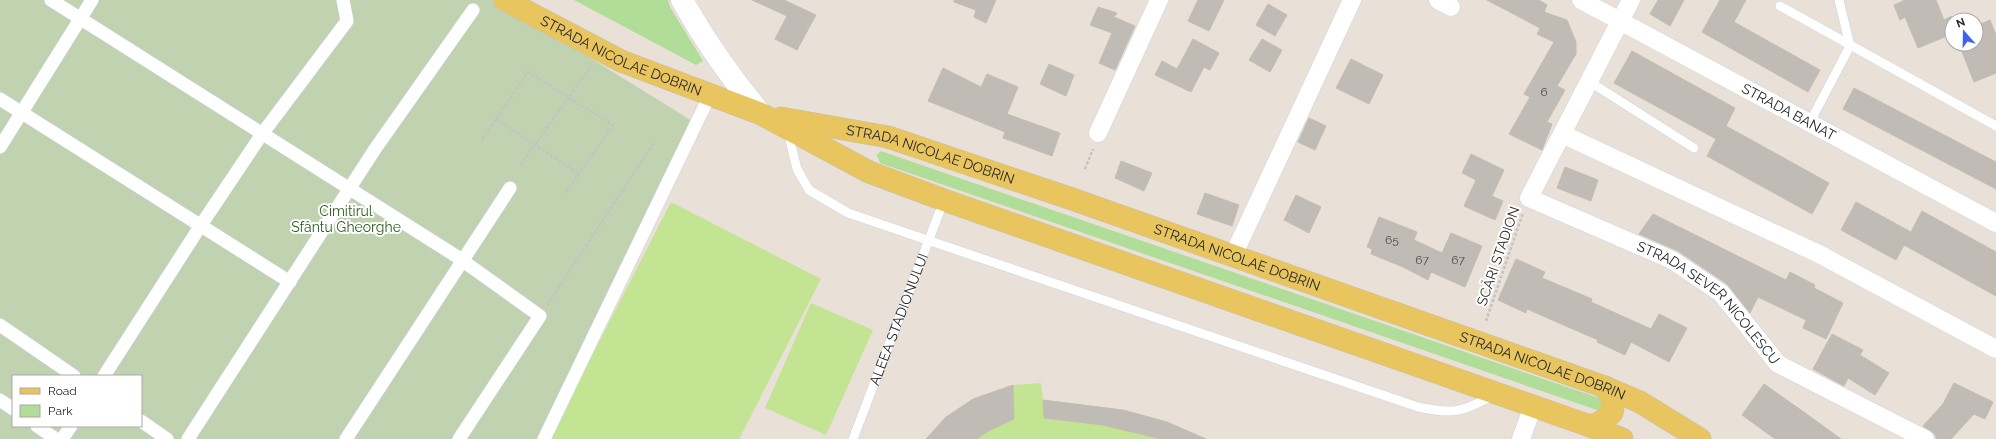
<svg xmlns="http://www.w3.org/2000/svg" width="1996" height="439" font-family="Raleway,sans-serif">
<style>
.green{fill:#b0dd97}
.cemetery{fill:#c1d2b0;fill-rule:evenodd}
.pitch{fill:#c3e493}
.building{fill:#c1bbb5;stroke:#c3bdb3}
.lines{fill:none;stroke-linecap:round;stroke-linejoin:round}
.service-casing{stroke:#ced1df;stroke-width:10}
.pedestrian-casing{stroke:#ced1df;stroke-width:14}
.minor-casing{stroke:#ced1df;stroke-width:19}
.tertiary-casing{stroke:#ced1df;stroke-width:23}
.primary-casing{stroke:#c3c3c3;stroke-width:23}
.path{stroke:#c3c3c3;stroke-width:2.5;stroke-dasharray:3 2;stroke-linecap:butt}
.service{stroke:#fff;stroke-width:9}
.pedestrian{stroke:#fff;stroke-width:13}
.minor{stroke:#fff;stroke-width:18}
.tertiary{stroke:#fff;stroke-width:22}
.primary{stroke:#e8c55e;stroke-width:22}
.labels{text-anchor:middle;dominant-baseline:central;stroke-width:4;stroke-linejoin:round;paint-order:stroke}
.number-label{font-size:12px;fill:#4e4c4a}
.street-label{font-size:14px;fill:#272727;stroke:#fff}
.park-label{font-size:14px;fill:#2b5e1c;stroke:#fff}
</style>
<rect width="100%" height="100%" fill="#e9e1d8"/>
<g class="green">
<path d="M574,0H668L670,7L703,61L696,65Z"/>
<path d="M881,151L1599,398L1602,402V406L1598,410L1594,409L880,163L877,155Z"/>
</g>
<path class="cemetery" d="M0,0H497L692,121L545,439H0ZM13,376H141V426H13Z"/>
<g class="pitch">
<path d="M671,202L821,279L739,439H549Z"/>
<path d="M811,303L873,330L826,435L765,408Z"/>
<path d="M1041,383L1043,400L1123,410L1167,422L1206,439H926L946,417L1013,385Z"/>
</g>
<g class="building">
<path d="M752,0H784L816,15L797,50L775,39L787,16Z"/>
<path d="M954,0H996L986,23L974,17L976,10L954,2Z"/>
<path d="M1198,0H1224L1209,31L1188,21Z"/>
<path d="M1487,0H1539L1547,5L1544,12L1567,20L1576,42V54L1557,86L1565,90L1547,122L1552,124L1542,150L1509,134L1530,97L1524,94L1554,42L1537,34L1540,28Z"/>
<path d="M1658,0H1684L1670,26L1650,14Z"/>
<path d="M1720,0H1746L1734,22L1820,70L1808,92L1702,32Z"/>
<path d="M1905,0H1936L1944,20L1952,16V34L1918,48L1905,17L1900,20L1894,5Z"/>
<path d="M1268,4L1287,15L1275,36L1256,25Z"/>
<path d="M1098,7L1117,13L1114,17L1135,26L1115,70L1099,63L1112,33L1090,25Z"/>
<path d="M1990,20L1996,35V73L1974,82L1959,44H1976V26Z"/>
<path d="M1193,39L1219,53L1210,70L1204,67L1191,92L1155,75L1162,61L1177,69Z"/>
<path d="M1262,39L1282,50L1270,72L1249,60Z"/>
<path d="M1632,51L1735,108L1726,126L1829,183L1812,214L1707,156L1716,139L1614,83Z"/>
<path d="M1351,59L1383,75L1369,104L1336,88Z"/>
<path d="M1049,64L1074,75L1066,96L1040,84Z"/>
<path d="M943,68L981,87L987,74L1018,87L1007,114L1060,133L1052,156L1003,138L1005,132L928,101Z"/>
<path d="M1854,88L1996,162V189L1843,109Z"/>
<path d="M1309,118L1326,126L1315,150L1298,142Z"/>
<path d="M1471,154L1504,170L1492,196L1503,201L1495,220L1464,206L1476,180L1462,173Z"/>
<path d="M1121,161L1152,173L1144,191L1115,178Z"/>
<path d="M1565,167L1598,180L1591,201L1557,188Z"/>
<path d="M1205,193L1239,205L1232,226L1197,214Z"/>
<path d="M1296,195L1321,207L1309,233L1284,220Z"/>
<path d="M1856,202L1911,232L1922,211L1996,252V296L1904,245L1896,260L1841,230Z"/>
<path d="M1653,214L1786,280L1790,272L1815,285L1814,288L1843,303L1826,339L1803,328L1806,320L1758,297L1750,313L1727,284L1678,251L1639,234Z"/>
<path d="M1379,217L1417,232L1414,240L1442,253L1451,233L1482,246L1465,287L1431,272L1428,280L1403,267L1371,254L1372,249L1367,247Z"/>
<path d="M1516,259L1545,272L1542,278L1592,299L1591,302L1651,329L1659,314L1687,328L1669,362L1631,342L1625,355L1597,342L1598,340L1527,309L1526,313L1498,300Z"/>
<path d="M1832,334L1863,350L1860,355L1889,373L1875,395L1848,378L1844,386L1813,369Z"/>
<path d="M1954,383L1993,402L1985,419L1974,414L1951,439H1937L1934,433L1923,426L1943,404Z"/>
<path d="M1764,384L1801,410L1841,439H1775L1742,415Z"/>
<path d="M1013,385L1014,419L988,431L977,439H926L946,417L973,399Z"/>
<path d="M1043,400L1123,410L1167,422L1206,439H1161L1103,425L1044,418Z"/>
</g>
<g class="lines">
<defs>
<g id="service">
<path d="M1780,6L1996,126"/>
<path d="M1590,82L1694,148"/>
<path d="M1810,122L1850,46L1839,0"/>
<path d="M788,132L797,169L809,190L848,213L1418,407C1455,415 1461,412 1494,395"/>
<path id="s1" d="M853,439L944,200"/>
</g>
<g id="pedestrian">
<path d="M51,0L456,256L540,316L459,439"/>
<path d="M0,99L290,282"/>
<path d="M0,147L92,0"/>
<path d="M0,325L74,376"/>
<path d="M104,376L201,225L262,134L347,21L343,0"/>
<path d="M0,400L13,409"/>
<path d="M141,421L167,439"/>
<path d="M37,426L56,439"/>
<path d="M62,439L71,426"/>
<path d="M188,439L375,149L473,10"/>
<path d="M346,439L510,188"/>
<path d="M544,439L710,95"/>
</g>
<g id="minor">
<path d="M1438,0L1451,7"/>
<path id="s2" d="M1581,0L1996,223"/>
<path id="s3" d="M1631,0L1529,198L1672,260L1721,293L1778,364L1925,439"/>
<path d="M1098,133L1159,0"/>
<path d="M1562,134L1821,255L1996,349"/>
<path d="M1233,256L1352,0"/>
<path d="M1521,439L1533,406"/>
</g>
<path id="tertiary" d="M682,0C705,41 731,78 761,114"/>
<g id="primary">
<path id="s4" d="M505,0L621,61L761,114L869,172L944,200L1590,426L1622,439"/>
<path id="s5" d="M781,118L888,137L1072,199L1605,387L1640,402L1700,439"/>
<path d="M1590,426L1599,423L1612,413C1615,402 1611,396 1605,387"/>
</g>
</defs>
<use href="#service" class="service-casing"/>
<use href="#pedestrian" class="pedestrian-casing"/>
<use href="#minor" class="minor-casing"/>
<use href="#tertiary" class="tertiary-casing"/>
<use href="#primary" class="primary-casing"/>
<g class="path">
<path d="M496,119L579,174"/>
<path d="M482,139L528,72L613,125L565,194"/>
<path d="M520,165L592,65"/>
<path d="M1085,169L1093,149"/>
<path d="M547,305L655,141"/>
<path d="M1486,321L1523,213"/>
</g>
<use href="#service" class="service"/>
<use href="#pedestrian" class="pedestrian"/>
<use href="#minor" class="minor"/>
<use href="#tertiary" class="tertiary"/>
<use href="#primary" class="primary"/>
</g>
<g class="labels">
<g class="number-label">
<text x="1544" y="92">6</text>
<text x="1392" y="240">65</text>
<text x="1422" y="260">67</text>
<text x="1458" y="260">67</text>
</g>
<g class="street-label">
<text stroke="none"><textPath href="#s4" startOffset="129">STRADA NICOLAE DOBRIN</textPath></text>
<text stroke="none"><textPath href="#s2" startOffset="236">STRADA BANAT</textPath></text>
<text stroke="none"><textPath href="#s5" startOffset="154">STRADA NICOLAE DOBRIN</textPath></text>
<text transform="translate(1498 256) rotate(-71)">SCĂRI STADION</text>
<text stroke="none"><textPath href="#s5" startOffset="478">STRADA NICOLAE DOBRIN</textPath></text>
<text stroke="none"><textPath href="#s3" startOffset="434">STRADA SEVER NICOLESCU</textPath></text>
<text stroke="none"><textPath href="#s1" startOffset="128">ALEEA STADIONULUI</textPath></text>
<text stroke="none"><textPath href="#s5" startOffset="802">STRADA NICOLAE DOBRIN</textPath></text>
</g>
<g class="park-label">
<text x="346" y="211">Cimitirul<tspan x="346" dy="16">Sfântu Gheorghe</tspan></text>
</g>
</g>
<rect x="12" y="375" width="130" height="52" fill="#ffffff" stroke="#a9a9a9"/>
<rect x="20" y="388" width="20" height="6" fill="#e8c55e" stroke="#a9a9a9"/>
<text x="48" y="395" font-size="12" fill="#272727">Road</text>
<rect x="20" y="405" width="20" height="12" fill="#b0dd97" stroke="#a9a9a9"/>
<text x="48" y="415" font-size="12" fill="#272727">Park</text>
<g transform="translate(1964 32) rotate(340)"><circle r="19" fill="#ffffff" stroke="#a9a9a9"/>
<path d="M0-3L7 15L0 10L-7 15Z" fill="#3f63ef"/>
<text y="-6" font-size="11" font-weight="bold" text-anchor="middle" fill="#272727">N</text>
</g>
</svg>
